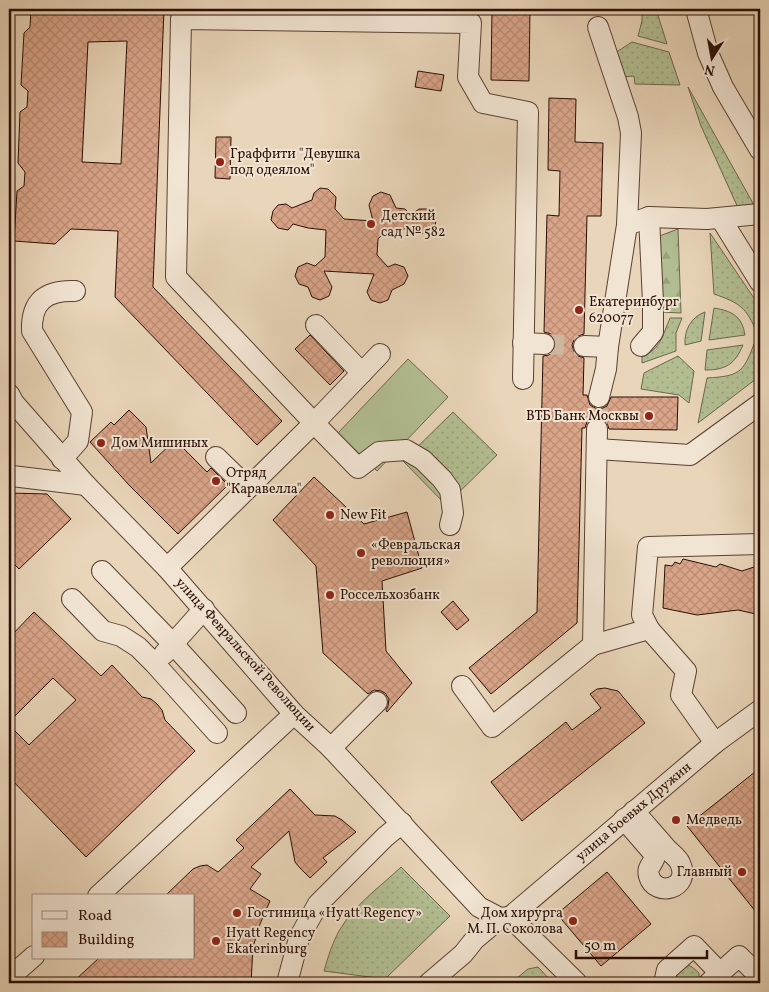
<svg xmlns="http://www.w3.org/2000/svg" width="769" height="992" font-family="Vollkorn,serif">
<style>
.grass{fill:url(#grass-dots);stroke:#6e664c}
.forest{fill:url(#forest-firs);stroke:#6e664c}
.garden{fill:#b2be92;stroke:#6e664c}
.building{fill:url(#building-cross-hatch);stroke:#2a0e05;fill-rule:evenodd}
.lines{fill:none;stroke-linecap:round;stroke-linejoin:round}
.minor-tunnel{stroke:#ccb79e;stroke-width:20;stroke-dasharray:20 10;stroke-linecap:butt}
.minor-casing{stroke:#5a4032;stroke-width:22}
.minor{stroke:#f1e4d2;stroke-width:20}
.poi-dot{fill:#8f2418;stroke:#f1e4d2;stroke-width:2}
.labels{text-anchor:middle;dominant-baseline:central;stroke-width:4;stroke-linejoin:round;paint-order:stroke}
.poi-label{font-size:14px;fill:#2a0e05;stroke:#f1e4d2;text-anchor:start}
.street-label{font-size:14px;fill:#2a0e05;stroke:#f1e4d2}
</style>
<defs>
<pattern id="grass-dots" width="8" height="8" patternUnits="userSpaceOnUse" patternTransform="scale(1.25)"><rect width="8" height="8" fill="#b2be92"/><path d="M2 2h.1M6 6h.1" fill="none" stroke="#99a27c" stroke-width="1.8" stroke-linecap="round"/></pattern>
<pattern id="forest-firs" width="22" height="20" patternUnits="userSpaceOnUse" patternTransform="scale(1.25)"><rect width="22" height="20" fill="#b2be92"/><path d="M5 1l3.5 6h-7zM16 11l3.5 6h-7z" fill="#99a27c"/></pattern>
<pattern id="building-cross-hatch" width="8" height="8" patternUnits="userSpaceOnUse" patternTransform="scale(1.25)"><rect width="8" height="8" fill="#d9a488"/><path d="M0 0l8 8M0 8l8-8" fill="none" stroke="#ba8c74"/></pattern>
</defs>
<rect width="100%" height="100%" fill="#e9d5b9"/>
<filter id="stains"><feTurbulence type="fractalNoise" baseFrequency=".004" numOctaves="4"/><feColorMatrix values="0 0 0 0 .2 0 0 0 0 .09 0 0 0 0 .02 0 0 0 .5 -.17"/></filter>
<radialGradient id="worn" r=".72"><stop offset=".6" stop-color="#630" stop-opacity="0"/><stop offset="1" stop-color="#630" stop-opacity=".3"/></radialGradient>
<g class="grass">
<path d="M642,9H656L667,44L638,36L642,21Z"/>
<path d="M632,42L669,52L680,85L635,84L634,76L621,77L615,53Z"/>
<path d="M688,87L754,205L739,210L701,126Z"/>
<path d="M710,233L760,307V333H757C746,307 740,303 714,294Z"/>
<path d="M714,308C732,311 742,316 745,335L709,340Z"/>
<path d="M705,312L701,341L685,345C684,330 691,317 705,312Z"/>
<path d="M670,318H682L676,333V351L642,363V357C661,348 662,337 670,318Z"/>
<path d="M754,344L760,345V376L698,423L707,378C738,376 743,374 754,344Z"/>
<path d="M743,345C735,364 726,370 705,370L707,350Z"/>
<path d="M678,356L694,371L689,403L679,395L641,389L644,373Z"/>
<path d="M453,412L497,455L446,505L403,461Z"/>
<path d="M401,867L450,916L385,979L324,971C328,957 332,944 339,931C354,905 380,887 401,867Z"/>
<path d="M688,965L692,967L699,973V983H674V974L684,966Z"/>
<path d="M538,967L553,983H511L528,969Z"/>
</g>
<path class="forest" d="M678,229L681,313L661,312L654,238Z"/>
<path class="garden" d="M408,359L448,397L377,471L338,433Z"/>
<g class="building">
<path d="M31,9H164L153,287L282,421L257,445L115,297L118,231L71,229L55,244L14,241L17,191L24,186L25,172L18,163L20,112L27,107L28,91L21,85L24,33L30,27ZM127,41L121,164L82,162L88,42Z"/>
<path d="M492,9H530L529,81L491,80Z"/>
<path d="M418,71L444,75L441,91L415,87Z"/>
<path d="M549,98L576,99L575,142L603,143L601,216H587L584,334L578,336L574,340L572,345L574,352L578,356L584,358L583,395H587L590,405L597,409L603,408L607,406L611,397H678L677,430L609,429L607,423L604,419L598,417L591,419L587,422L585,428H582L577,623L491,694L469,668L537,612L543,356L549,355L554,351L556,344L555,339L551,334L544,332L547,215L559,216L560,171L548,170Z"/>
<path d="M216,137H231L230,179L215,178Z"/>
<path d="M320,188L328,189L336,197L335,209L344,219L373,221L369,205L373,196L381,192L390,195L396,208L405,209L411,215L419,209H429L436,218L435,229L428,234L417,233L412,226L396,232L388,229L378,239L377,255L388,267L395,264L404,267L408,276L404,284L392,290L388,300L380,303L371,300L367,292L374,274L324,271L332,287L329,296L320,300L312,297L308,287L299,284L295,276L298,267L307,263L315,266L325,257L326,230L308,228L293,224L288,230L278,228L271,220L273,211L278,205L286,204L292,208L312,200L314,193Z"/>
<path d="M310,335L344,371L330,385L295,349Z"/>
<path d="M129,410L146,427L151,463L175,440L207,472L211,468L228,485L178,534L129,485L90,442L111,422L114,425Z"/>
<path d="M314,477L364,524L407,512L422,568L382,581L386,651L412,683L387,712L386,710L388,706L389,699L385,693L381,691L374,690L368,694L323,653L316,566L273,520Z"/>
<path d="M9,493L47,494L71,519L19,569L9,559Z"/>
<path d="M683,559L716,567L720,564L742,571L760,565V615L738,610L697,615L663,608L665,565L672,566L675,562L680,564Z"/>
<path d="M453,601L469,620L457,630L441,612Z"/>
<path d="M34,612L101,676L112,665L142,697L151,699L157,704L162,710L165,720L195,751L86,857L9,777V725L29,745L76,700L53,678L9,722V638Z"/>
<path d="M605,688L618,691L645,723L522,821L491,782L566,722L572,730L601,708L590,694L597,689Z"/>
<path d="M760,768V917L687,826Z"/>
<path d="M290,789L315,815L335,816L342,820L356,832L323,858L327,862L310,878L299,867L295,862L289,831L251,867L261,874L250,889L270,901L260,924L253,947L251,983H72L99,958H194V896H165L193,869L200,866L207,865L218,872L244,848L236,840Z"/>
<path d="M607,872L651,924L601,966L557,914Z"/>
</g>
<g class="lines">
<g class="minor-tunnel">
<path d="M544,344L584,346"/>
<path d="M597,429L599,397"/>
</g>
<defs>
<g id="minor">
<path d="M696,9L708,53L723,87L760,150"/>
<path d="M598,27L628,117L631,133L627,225"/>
<path d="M721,219L760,282"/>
<path d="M316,325L362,373"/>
<path d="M523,343L544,344"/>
<path d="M584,346L608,347"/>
<path d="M641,346L653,332V302L649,217"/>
<path d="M380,354L314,423L358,468L379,452L406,450L423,460L442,479L450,490L453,513L450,525"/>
<path d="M9,394L14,403L86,485L167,568L294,714L331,748L479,907L500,918L510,917L577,983"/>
<path d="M599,397L606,369L608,347L627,225L649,217L707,219L760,214"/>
<path d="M597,449L690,455L760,404"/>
<path d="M216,457L248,488"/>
<path d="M62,459L78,441L82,412L32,331C31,301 46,290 75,291"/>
<path d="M12,476L86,485"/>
<path d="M167,568L314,423L176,277L181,19L471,23L468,77L483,103L528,112L523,379"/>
<path d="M102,571L173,644L236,713"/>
<path d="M72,599L103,631L121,636L138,647L155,664L217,733"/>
<path d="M649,629L686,671L681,695L715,743"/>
<path d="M593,645L649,629L642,615L648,547L760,544"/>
<path d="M164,654L204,609"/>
<path d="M462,686L492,727L593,645L597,429"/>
<path d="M331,748L377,702"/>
<path d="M624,819L655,855C655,863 646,866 649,876C655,898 692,889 680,863C678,858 671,853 667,849C656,836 645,824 634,811"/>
<path d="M98,896L294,714"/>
<path d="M510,917L715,743L760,710"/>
<path d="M720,973L739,956L760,977"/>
<path d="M9,978L34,956"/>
<path d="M287,983L299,938L318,904L385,837L402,823"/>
<path d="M429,983L463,954L475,939L500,918"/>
<path d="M664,983L667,970L694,946L720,973L709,983"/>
</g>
</defs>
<use href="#minor" class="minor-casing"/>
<use href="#minor" class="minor"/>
</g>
<g class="poi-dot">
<circle cx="220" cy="162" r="5"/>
<circle cx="371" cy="224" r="5"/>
<circle cx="579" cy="310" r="5"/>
<circle cx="649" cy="416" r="5"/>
<circle cx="101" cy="443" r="5"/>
<circle cx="216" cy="481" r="5"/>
<circle cx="330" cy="515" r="5"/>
<circle cx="361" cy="553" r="5"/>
<circle cx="330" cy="595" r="5"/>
<circle cx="676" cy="820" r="5"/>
<circle cx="742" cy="872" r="5"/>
<circle cx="237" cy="913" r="5"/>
<circle cx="573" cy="921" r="5"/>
<circle cx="216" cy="941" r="5"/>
</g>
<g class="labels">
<g class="poi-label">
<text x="230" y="154">Граффити "Девушка<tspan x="230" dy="16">под одеялом"</tspan></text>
<text x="381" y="216">Детский<tspan x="381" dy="16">сад № 582</tspan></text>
<text x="589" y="302">Екатеринбург<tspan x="589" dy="16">620077</tspan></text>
<text x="639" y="416" text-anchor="end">ВТБ Банк Москвы</text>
<text x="111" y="443">Дом Мишиных</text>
<text x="226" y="473">Отряд<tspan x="226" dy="16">"Каравелла"</tspan></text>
<text x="340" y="515">New Fit</text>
<text x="371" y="545">«Февральская<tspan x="371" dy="16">революция»</tspan></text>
<text x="340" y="595">Россельхозбанк</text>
<text x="686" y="820">Медведь</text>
<text x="732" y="872" text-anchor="end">Главный</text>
<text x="247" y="913">Гостиница «Hyatt Regency»</text>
<text x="563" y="913" text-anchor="end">Дом хирурга<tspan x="563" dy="16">М. П. Соколова</tspan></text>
<text x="226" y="933">Hyatt Regency<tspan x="226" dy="16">Ekaterinburg</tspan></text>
</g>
<g class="street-label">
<text transform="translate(245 655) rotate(48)">улица Февральской Революции</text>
<text transform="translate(634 812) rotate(-40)">улица Боевых Дружин</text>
</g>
</g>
<rect width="769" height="992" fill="none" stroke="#e9d5b9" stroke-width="30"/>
<rect x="10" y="10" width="749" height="972" fill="none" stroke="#2a0e05" stroke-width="2.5"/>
<rect x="15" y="15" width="739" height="962" fill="none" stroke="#2a0e05"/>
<rect x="32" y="894" width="162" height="65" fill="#f1e4d2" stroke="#a18e80"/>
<rect x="42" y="911" width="25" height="8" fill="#f1e4d2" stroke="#a18e80"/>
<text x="78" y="920" font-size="15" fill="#2a0e05">Road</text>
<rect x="42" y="932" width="25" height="15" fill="url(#building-cross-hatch)" stroke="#a18e80"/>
<text x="78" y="944" font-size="15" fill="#2a0e05">Building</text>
<g transform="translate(712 58) rotate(191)" stroke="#f1e4d2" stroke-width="4" paint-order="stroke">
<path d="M0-4L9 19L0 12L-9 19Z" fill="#2a0e05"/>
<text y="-8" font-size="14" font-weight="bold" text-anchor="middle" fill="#2a0e05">N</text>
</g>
<path d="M576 950v8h131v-8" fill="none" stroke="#2a0e05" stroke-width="2.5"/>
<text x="584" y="950" font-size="15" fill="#2a0e05" stroke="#f1e4d2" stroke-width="4" paint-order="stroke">50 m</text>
<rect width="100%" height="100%" filter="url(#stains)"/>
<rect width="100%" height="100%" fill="url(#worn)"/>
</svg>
